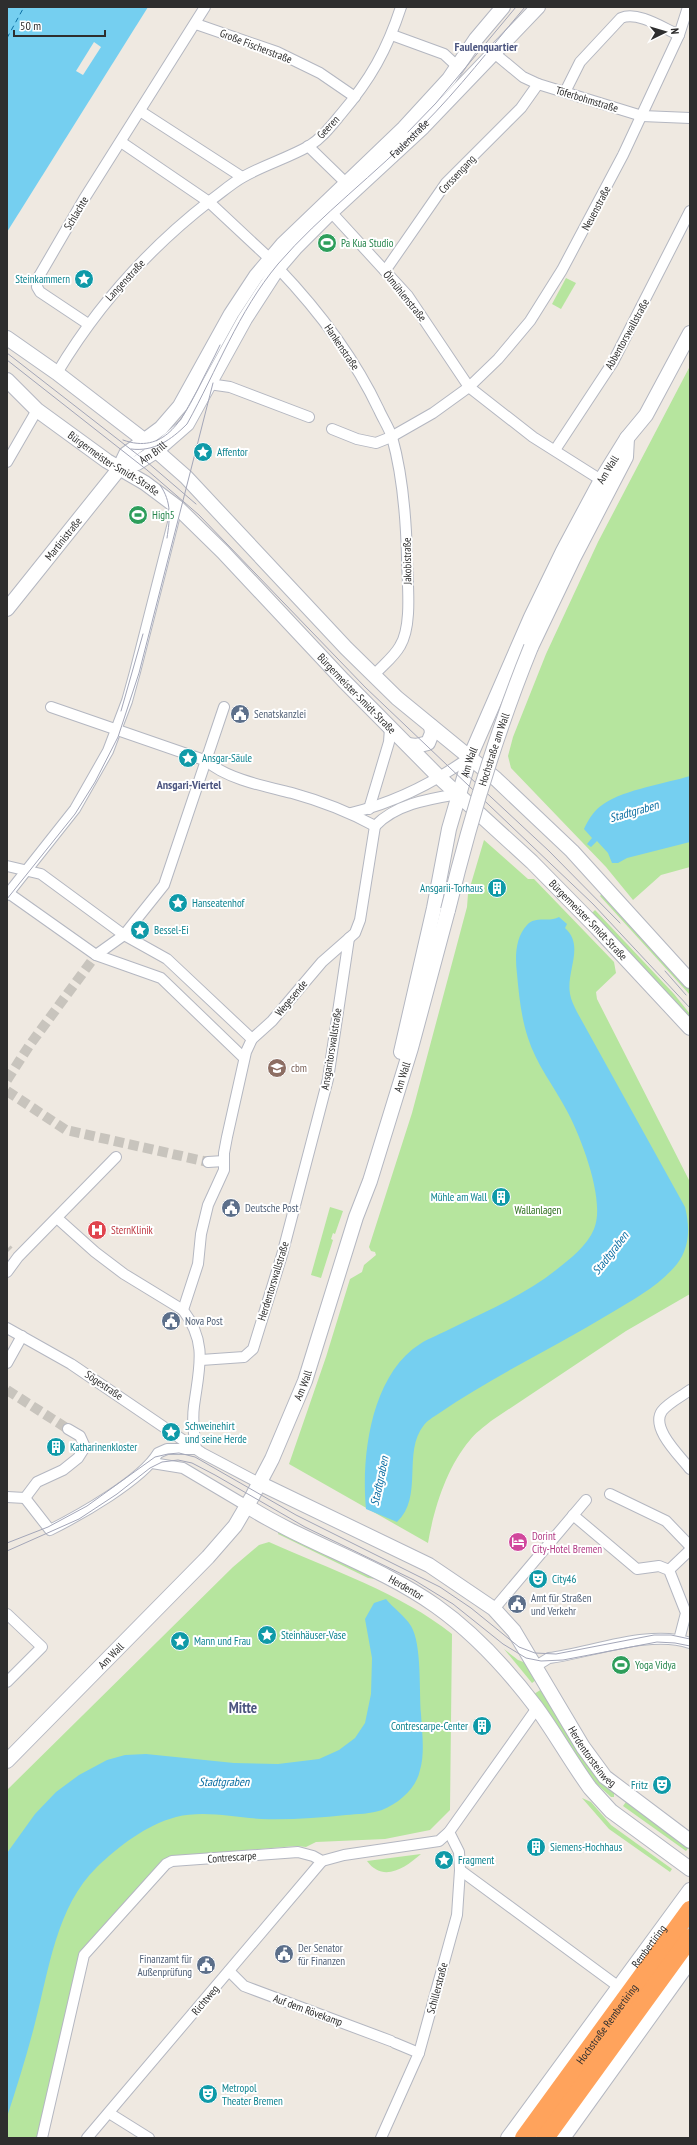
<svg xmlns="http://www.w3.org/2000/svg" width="697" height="2145" font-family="'PT Sans Narrow',sans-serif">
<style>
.green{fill:#b6e59e}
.water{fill:#75cff0}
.pier{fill:#efe9e1}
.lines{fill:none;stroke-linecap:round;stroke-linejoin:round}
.ferry{stroke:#0d6fa3;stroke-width:1;stroke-dasharray:5 4;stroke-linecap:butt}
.street-tunnel{stroke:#c8c4bd;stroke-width:10;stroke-dasharray:10 5;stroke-linecap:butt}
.street-casing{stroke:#b4b7c1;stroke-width:12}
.secondary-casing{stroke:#b4b7c1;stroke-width:16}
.highway-casing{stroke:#c9c9c9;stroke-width:20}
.street{stroke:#fff;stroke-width:10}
.secondary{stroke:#fff;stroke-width:14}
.highway{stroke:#ffa35c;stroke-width:18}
.tram{stroke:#a3a6b8;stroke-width:1}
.secondary-bridge-casing{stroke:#b4b7c1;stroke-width:16;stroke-linecap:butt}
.secondary-bridge{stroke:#fff;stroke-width:14}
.labels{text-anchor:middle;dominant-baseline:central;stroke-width:4;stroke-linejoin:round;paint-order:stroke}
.street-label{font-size:11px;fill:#2e2e2e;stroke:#fff}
.leisure-label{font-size:11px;fill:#27864d;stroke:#fff;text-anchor:start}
.culture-label{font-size:11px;fill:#0d838f;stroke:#fff;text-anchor:start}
.service-label{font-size:11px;fill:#4e5e75;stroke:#fff;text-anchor:start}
.education-label{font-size:11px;fill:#785e54;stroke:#fff;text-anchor:start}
.park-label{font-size:11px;fill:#2c6e1b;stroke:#fff}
.health-label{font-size:11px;fill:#be3a42;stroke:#fff;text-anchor:start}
.hotel-label{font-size:11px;fill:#b23c85;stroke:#fff;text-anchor:start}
.neighbourhood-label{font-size:12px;font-weight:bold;fill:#4d5680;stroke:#fff}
.water-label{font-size:12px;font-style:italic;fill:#0d6fa3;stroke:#fff}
.district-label{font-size:15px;font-weight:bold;fill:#4d5680;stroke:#fff}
</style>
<rect width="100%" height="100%" fill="#efe9e1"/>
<g class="green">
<path d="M566,278L576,283L561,309L552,304Z"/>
<path d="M690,366V867L661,875L633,900L606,867L511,768L508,756L513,737L546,654L598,542Z"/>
<path d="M484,840L528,879H534L614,962L616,973L596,992L597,999L690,1182V1294L626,1331L491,1421C484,1427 475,1433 470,1440C447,1467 434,1508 428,1543L289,1464L326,1357L350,1279L362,1272L364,1265L376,1255L375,1252L371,1251L369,1247L412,1113L467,907L468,894Z"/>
<path d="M604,892L690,988V995L600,896Z"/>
<path d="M595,910L674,994L690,1014V1020L591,914Z"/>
<path d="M330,1207L343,1211L335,1234L333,1233L331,1239L333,1240L321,1278L311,1275Z"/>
<path d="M280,1529L383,1580L368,1578L278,1534Z"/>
<path d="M269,1542C329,1569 401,1593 452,1634L450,1810L430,1830L385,1839L316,1842L306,1847L296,1846L174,1856L163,1862L82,1950L37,2138H7V1790L233,1567L259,1545Z"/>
<path d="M504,1649L518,1660L526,1663L536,1680L532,1683Z"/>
<path d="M542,1689L614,1792V1797H611L589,1777L534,1694Z"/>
<path d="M582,1798L591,1802L611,1825L672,1869L670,1872L609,1829Z"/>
<path d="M626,1802L689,1847L686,1851L623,1806Z"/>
<path d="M421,1854C405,1868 383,1883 367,1861Z"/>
</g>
<g class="water">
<path d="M7,7H148L7,232Z"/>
<path d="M690,776V842L627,858L618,863H612L608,853L597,841L591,847L587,844L592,838L584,829C589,818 595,809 605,803C624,790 667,783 690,776Z"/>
<path d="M559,917L567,924L565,928C585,946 566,970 570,994C571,1000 574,1006 577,1012L685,1207C690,1227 690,1247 677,1264C660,1285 633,1300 611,1313C554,1348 493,1376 438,1414C433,1417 427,1421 424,1425C402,1452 424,1497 397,1522L366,1509C361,1456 371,1375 420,1344C429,1338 441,1334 450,1329C486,1311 525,1295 556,1270C570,1259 587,1246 594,1229C606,1201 581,1137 567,1111C554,1086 536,1064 528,1038C521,1017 519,995 517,974C515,957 515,938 527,925C536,915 549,923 559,917Z"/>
<path d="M386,1599C393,1608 404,1615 411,1626C422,1644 419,1691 421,1714C422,1732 425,1753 420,1770C416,1789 399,1803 382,1810C371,1814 357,1814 346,1815C318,1818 289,1820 261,1819C233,1817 203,1810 176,1817C146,1825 119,1846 97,1867C56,1907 49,1970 35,2023C27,2055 17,2086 7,2117V1853L35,1814L56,1792L79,1775L107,1760L125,1755L146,1754L234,1763L278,1764L319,1759L339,1750L355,1738L365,1723L371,1694L372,1658L365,1619L374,1603Z"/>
</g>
<path class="pier" d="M94,42L101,47L83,75L76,71Z"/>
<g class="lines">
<path class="ferry" d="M7,38L24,7"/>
<g class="street-tunnel">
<path d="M7,1080L29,1046L96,955"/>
<path d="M7,1091L66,1130L208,1162"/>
<path d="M7,1249L9,1251"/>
<path d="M7,1390L68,1429"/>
</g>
<defs>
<g id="street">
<path d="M196,24L277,52L320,73L355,97"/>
<path d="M392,35L444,54L458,67"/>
<path d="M494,53L523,77L538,84L642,116L690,118"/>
<path d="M565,92L580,62L621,18C638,11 663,28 679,35"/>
<path d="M140,111L242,177"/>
<path d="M121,142L209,202L270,259"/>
<path d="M308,146L345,182"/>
<path d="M331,212L408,296L469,387L533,437L601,480"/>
<path d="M278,268C318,310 354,357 379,410C383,419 389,428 392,437C403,476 406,517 407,557C407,581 413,625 400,646C394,657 382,666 374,675"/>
<path d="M385,271L446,183L521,108L538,84"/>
<path d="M88,324L40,292L37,287L38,278L84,199L205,7"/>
<path d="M57,373C97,306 149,248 211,200C221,193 232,183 243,177C264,165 288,158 309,146C322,138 331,126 341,114C370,80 387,50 401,7"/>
<path d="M209,384L230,387L309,417"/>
<path d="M332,429L357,439L376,443L391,437L433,413L469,387L498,359L530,321L562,270L623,155L679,35L688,7"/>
<path d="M555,450L613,362L690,211"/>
<path d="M7,462L37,410"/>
<path d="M51,707L207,761C226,779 268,787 292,793C321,801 349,812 375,826"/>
<path d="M369,809L389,742L390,728"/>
<path d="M351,813C393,803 435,782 470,757"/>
<path d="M375,826C396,804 429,799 458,794"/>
<path d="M7,866L41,874L124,935L167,959L252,1039"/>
<path d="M7,892L96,955L161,978L244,1058"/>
<path d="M7,895L75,809L108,751L127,701L135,672L177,507"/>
<path d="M96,955L124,935L164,885L224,707"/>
<path d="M208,1162L224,1161"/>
<path d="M57,1218L95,1252L124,1274L183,1310"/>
<path d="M7,1272L18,1257L116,1157"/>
<path d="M7,1328L71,1364L202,1453L259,1483"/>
<path d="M201,1360L244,1357L253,1349L282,1255L328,1079L349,938"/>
<path d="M7,1363L22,1336"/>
<path d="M690,1390C682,1396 668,1403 662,1411C650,1428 680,1456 690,1469"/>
<path d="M196,1449C194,1435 192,1421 194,1406C199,1368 208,1343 183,1310L198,1264L201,1234L208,1205L224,1170V1153L227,1137L246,1052L252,1039L272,1021L322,962L355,933L360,920L375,826"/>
<path d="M152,1463L183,1468L247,1506"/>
<path d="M610,1494L666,1521L690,1546"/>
<path d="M7,1497L25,1498"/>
<path d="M25,1498L50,1530C80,1515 142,1480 158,1453L167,1449H196"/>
<path d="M25,1498L37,1482L63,1470L78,1458L85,1447L80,1436L68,1429"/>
<path d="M573,1515L637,1569L659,1566L669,1570L686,1613L679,1640"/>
<path d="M669,1570L690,1550"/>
<path d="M494,1609L586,1500"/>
<path d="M7,1614L42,1647L7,1682"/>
<path d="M536,1666L549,1658C590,1653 650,1629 690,1643"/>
<path d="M460,1870L619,1987"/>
<path d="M229,1971L244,1986L391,2041"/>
<path d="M395,2043L419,2053"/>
<path d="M109,2113L149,2138"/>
<path d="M42,2138L84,1955L166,1864L172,1861L298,1852L313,1856L322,1861L344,1855L439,1841L449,1832L537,1708"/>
<path d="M87,2138L322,1861"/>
<path d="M381,2138L419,2053L457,1915L460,1870L459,1852L449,1832"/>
</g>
<g id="secondary">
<path d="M7,338L57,373L144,440L186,477L346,648L397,698L496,779L572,851L690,981"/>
<path id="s1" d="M7,380L37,410L107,461L145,483L177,507L223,552L343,680L440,778L532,862L597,928L690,1028"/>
<path id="s2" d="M119,469L137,463L156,451L187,424L245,319L278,268L296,247L331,212L423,127L538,7"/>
<path id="s3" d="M7,609L119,469L126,454L161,428L180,406L231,314L256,276L283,244L404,128L449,79L476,39L503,7"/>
<path d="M531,647L574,557L626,457L627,438"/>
<path d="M408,745L416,746L428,743L432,733L431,726"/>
<path id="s4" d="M401,1052L434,908L449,829L470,757L531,617L563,551L601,480L627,438L646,415L690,333"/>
<path id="s5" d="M259,1483L429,1565L494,1609L514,1631L583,1747L605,1777L690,1841"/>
<path id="s6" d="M247,1506C307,1544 378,1565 436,1606C474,1633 508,1670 536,1707C555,1733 571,1762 590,1788L611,1811L690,1869"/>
<path id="s7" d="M7,1761L208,1557L235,1526L252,1497L272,1459L305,1381L356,1217L370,1181L411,1048L448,910"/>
<path id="s8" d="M508,2138L690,1890"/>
<path d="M563,2138L690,1961"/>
</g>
<g id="highway">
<path id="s9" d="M524,2138L690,1910"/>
<path d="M545,2138L690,1938"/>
</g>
</defs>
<use href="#street" class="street-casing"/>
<use href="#secondary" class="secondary-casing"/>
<use href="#highway" class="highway-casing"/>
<use href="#street" class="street"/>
<use href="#secondary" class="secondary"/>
<use href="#highway" class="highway"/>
<g class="tram">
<path d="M408,132L436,103L516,7"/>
<path d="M7,353L147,462L196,504"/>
<path d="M7,360L147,470L199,515L365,687L593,904L690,1008"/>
<path d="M123,440C164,455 182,420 198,389C205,374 213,360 220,345"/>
<path id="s10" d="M131,449C154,452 171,440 187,424C217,370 238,312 278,264C321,214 376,174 422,126C459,89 491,47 525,7"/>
<path d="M160,485C172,502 170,518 167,538"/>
<path d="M121,711L143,634"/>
<path d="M463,771L549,851L620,923"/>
<path d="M7,899L75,814L95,782L118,737L139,673L213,383"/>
<path d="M665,971L686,995"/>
<path d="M7,1543L48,1527L87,1506L155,1457L168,1454L179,1453L195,1457L296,1515L440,1587L471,1608L519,1647L535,1653L556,1654L654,1635H671L690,1639"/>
<path d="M7,1551L79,1519L117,1494L150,1468L162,1462L178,1460L192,1463L215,1475L305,1527L414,1580L453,1604L503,1644L526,1658L541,1661L563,1660L657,1642L675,1643L690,1646"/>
</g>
<defs>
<g id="secondary-bridge">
<path id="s11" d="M448,910C470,820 496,733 531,647"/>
</g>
</defs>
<use href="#secondary-bridge" class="secondary-bridge-casing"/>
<use href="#secondary-bridge" class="secondary-bridge"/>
</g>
<defs>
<symbol id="stadium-disc" viewBox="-11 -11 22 22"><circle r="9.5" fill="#2e9e5b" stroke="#fff"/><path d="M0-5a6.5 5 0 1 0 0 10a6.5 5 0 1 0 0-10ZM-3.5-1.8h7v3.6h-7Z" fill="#fff"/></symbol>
<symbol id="sight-disc" viewBox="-11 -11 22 22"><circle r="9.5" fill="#0f9aa8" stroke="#fff"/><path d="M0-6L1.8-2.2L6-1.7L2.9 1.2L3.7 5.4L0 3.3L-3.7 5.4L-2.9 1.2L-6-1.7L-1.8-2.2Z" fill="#fff"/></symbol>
<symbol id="civic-disc" viewBox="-11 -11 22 22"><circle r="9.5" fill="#5c6f8a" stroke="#fff"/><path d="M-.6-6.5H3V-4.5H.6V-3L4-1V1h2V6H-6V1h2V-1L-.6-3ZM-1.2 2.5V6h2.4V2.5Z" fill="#fff"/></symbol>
<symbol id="building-disc" viewBox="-11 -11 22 22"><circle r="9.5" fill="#0f9aa8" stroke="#fff"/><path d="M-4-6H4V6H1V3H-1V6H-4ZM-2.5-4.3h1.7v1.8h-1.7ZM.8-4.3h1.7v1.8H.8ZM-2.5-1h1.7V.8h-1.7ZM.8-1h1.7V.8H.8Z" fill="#fff"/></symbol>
<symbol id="university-disc" viewBox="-11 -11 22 22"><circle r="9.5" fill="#8d6e63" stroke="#fff"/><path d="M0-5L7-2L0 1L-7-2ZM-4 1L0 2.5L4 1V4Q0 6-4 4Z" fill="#fff"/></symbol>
<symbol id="hospital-disc" viewBox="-11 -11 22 22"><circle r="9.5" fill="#e0444e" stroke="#fff"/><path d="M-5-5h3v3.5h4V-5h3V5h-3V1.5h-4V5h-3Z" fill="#fff"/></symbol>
<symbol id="hotel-disc" viewBox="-11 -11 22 22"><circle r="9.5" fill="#d1479c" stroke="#fff"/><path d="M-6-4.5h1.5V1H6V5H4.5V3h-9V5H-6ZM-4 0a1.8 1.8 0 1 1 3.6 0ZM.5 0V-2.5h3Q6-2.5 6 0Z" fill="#fff"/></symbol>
<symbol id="theatre-disc" viewBox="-11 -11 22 22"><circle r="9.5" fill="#0f9aa8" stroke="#fff"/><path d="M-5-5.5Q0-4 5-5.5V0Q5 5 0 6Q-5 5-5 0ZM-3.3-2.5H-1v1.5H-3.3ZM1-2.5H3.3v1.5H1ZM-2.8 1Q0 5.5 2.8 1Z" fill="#fff"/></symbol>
</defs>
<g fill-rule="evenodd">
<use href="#stadium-disc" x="316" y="232" width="22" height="22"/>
<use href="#sight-disc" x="73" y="268" width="22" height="22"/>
<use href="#sight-disc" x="192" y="441" width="22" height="22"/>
<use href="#stadium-disc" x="127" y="504" width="22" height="22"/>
<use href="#civic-disc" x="229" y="703" width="22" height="22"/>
<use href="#sight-disc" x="177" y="747" width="22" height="22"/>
<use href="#building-disc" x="486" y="877" width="22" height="22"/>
<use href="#sight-disc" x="167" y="892" width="22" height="22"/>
<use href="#sight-disc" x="129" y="919" width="22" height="22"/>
<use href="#university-disc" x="266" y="1057" width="22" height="22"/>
<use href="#building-disc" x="490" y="1186" width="22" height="22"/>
<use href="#civic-disc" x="220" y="1197" width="22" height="22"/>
<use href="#hospital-disc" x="86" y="1219" width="22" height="22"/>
<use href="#civic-disc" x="160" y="1310" width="22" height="22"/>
<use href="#sight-disc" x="160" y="1421" width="22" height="22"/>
<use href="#building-disc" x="45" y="1436" width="22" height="22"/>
<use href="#hotel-disc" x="507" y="1531" width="22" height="22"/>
<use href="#theatre-disc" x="527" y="1568" width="22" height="22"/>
<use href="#civic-disc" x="506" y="1593" width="22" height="22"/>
<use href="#sight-disc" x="256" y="1624" width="22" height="22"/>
<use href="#sight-disc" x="169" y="1630" width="22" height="22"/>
<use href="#stadium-disc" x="610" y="1654" width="22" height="22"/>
<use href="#building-disc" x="471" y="1715" width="22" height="22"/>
<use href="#theatre-disc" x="651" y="1774" width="22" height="22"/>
<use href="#building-disc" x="525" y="1836" width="22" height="22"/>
<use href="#sight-disc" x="433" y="1849" width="22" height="22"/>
<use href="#civic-disc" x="273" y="1943" width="22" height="22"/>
<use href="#civic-disc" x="195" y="1954" width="22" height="22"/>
<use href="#theatre-disc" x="197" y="2083" width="22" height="22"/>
</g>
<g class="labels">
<g class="street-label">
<text transform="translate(256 46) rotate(21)">Große Fischerstraße</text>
<text transform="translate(587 99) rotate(17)">Töferbohmstraße</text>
<text transform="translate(328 127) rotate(-47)">Geeren</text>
<text stroke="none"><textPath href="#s10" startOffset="430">Faulenstraße</textPath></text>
<text transform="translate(457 174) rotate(-47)">Corssengang</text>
<text transform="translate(596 208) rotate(-62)">Neuenstraße</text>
<text transform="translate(76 213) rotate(-59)">Schlachte</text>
<text transform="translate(125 280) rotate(-47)">Langenstraße</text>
<text transform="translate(405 296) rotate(51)">Ölmühlenstraße</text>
<text transform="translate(627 334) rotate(-61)">Abbentorswallstraße</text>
<text transform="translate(342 347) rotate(56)">Hankenstraße</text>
<text stroke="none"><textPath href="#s2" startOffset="38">Am Brill</textPath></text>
<text stroke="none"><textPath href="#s1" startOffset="136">Bürgermeister-Smidt-Straße</textPath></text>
<text stroke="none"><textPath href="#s4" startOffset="622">Am Wall</textPath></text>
<text stroke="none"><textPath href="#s3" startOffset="90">Martinistraße</textPath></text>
<text transform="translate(407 561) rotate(-91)">Jakobistraße</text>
<text stroke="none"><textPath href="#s1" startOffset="472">Bürgermeister-Smidt-Straße</textPath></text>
<text stroke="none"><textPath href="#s11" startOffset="167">Hochstraße am Wall</textPath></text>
<text stroke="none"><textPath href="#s4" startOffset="298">Am Wall</textPath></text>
<text stroke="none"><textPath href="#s1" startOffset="796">Bürgermeister-Smidt-Straße</textPath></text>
<text transform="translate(291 998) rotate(-50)">Wegesende</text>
<text transform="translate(331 1049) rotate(-81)">Ansgaritorswallstraße</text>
<text stroke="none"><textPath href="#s7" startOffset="808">Am Wall</textPath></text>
<text transform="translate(273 1281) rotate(-73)">Herdentorswallstraße</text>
<text transform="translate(104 1385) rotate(34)">Sögestraße</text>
<text stroke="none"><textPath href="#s7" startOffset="484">Am Wall</textPath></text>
<text stroke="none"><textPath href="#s6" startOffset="179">Herdentor</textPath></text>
<text stroke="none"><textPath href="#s7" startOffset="148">Am Wall</textPath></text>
<text stroke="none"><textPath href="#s5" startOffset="445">Herdentorsteinweg</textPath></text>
<text transform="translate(232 1857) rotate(-4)">Contrescarpe</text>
<text stroke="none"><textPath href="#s8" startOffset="238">Rembertiring</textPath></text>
<text transform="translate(437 1988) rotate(-75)">Schillerstraße</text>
<text transform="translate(205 2000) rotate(-50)">Richtweg</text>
<text transform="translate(308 2010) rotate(20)">Auf dem Rövekamp</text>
<text stroke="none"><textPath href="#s9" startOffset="141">Hochstraße Rembertiring</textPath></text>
</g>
<g class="leisure-label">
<text x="341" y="243">Pa Kua Studio</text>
<text x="152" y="515">High5</text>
<text x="635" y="1665">Yoga Vidya</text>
</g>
<g class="culture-label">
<text x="70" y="279" text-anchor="end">Steinkammern</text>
<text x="217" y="452">Affentor</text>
<text x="202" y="758">Ansgar-Säule</text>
<text x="483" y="888" text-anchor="end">Ansgarii-Torhaus</text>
<text x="192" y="903">Hanseatenhof</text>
<text x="154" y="930">Bessel-Ei</text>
<text x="487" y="1197" text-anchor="end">Mühle am Wall</text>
<text x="185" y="1426">Schweinehirt<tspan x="185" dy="13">und seine Herde</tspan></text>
<text x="70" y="1447">Katharinenkloster</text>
<text x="552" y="1579">City46</text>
<text x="281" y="1635">Steinhäuser-Vase</text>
<text x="194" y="1641">Mann und Frau</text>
<text x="468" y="1726" text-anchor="end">Contrescarpe-Center</text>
<text x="648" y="1785" text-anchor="end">Fritz</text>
<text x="550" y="1847">Siemens-Hochhaus</text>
<text x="458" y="1860">Fragment</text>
<text x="222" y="2088">Metropol<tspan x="222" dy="13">Theater Bremen</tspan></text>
</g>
<g class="service-label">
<text x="254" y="714">Senatskanzlei</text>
<text x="245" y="1208">Deutsche Post</text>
<text x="185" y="1321">Nova Post</text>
<text x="531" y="1598">Amt für Straßen<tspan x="531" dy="13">und Verkehr</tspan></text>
<text x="298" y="1948">Der Senator<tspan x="298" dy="13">für Finanzen</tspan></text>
<text x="192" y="1959" text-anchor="end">Finanzamt für<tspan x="192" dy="13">Außenprüfung</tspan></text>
</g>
<g class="education-label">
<text x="291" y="1068">cbm</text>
</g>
<g class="park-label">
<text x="538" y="1210">Wallanlagen</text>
</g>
<g class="health-label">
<text x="111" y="1230">SternKlinik</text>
</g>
<g class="hotel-label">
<text x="532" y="1536">Dorint<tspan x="532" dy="13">City-Hotel Bremen</tspan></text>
</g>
<g class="neighbourhood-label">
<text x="486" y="46">Faulenquartier</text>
<text x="189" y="784">Ansgari-Viertel</text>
</g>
<g class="water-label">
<text transform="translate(634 811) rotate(-16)">Stadtgraben</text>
<text transform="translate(610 1253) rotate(-52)">Stadtgraben</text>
<text transform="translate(379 1481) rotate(-78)">Stadtgraben</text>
<text x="224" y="1781">Stadtgraben</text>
</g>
<g class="district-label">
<text x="243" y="1707">Mitte</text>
</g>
</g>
<rect width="697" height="2145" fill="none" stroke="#2e2e2e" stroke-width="16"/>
<g transform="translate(665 32) rotate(85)" stroke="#ffffff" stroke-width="3" paint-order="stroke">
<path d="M0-3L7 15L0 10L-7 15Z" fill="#2e2e2e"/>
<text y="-6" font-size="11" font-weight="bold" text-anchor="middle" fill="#2e2e2e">N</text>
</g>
<path d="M14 30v6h91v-6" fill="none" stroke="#2e2e2e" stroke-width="2"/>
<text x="20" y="30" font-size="12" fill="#2e2e2e" stroke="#ffffff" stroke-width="3" paint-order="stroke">50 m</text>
</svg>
